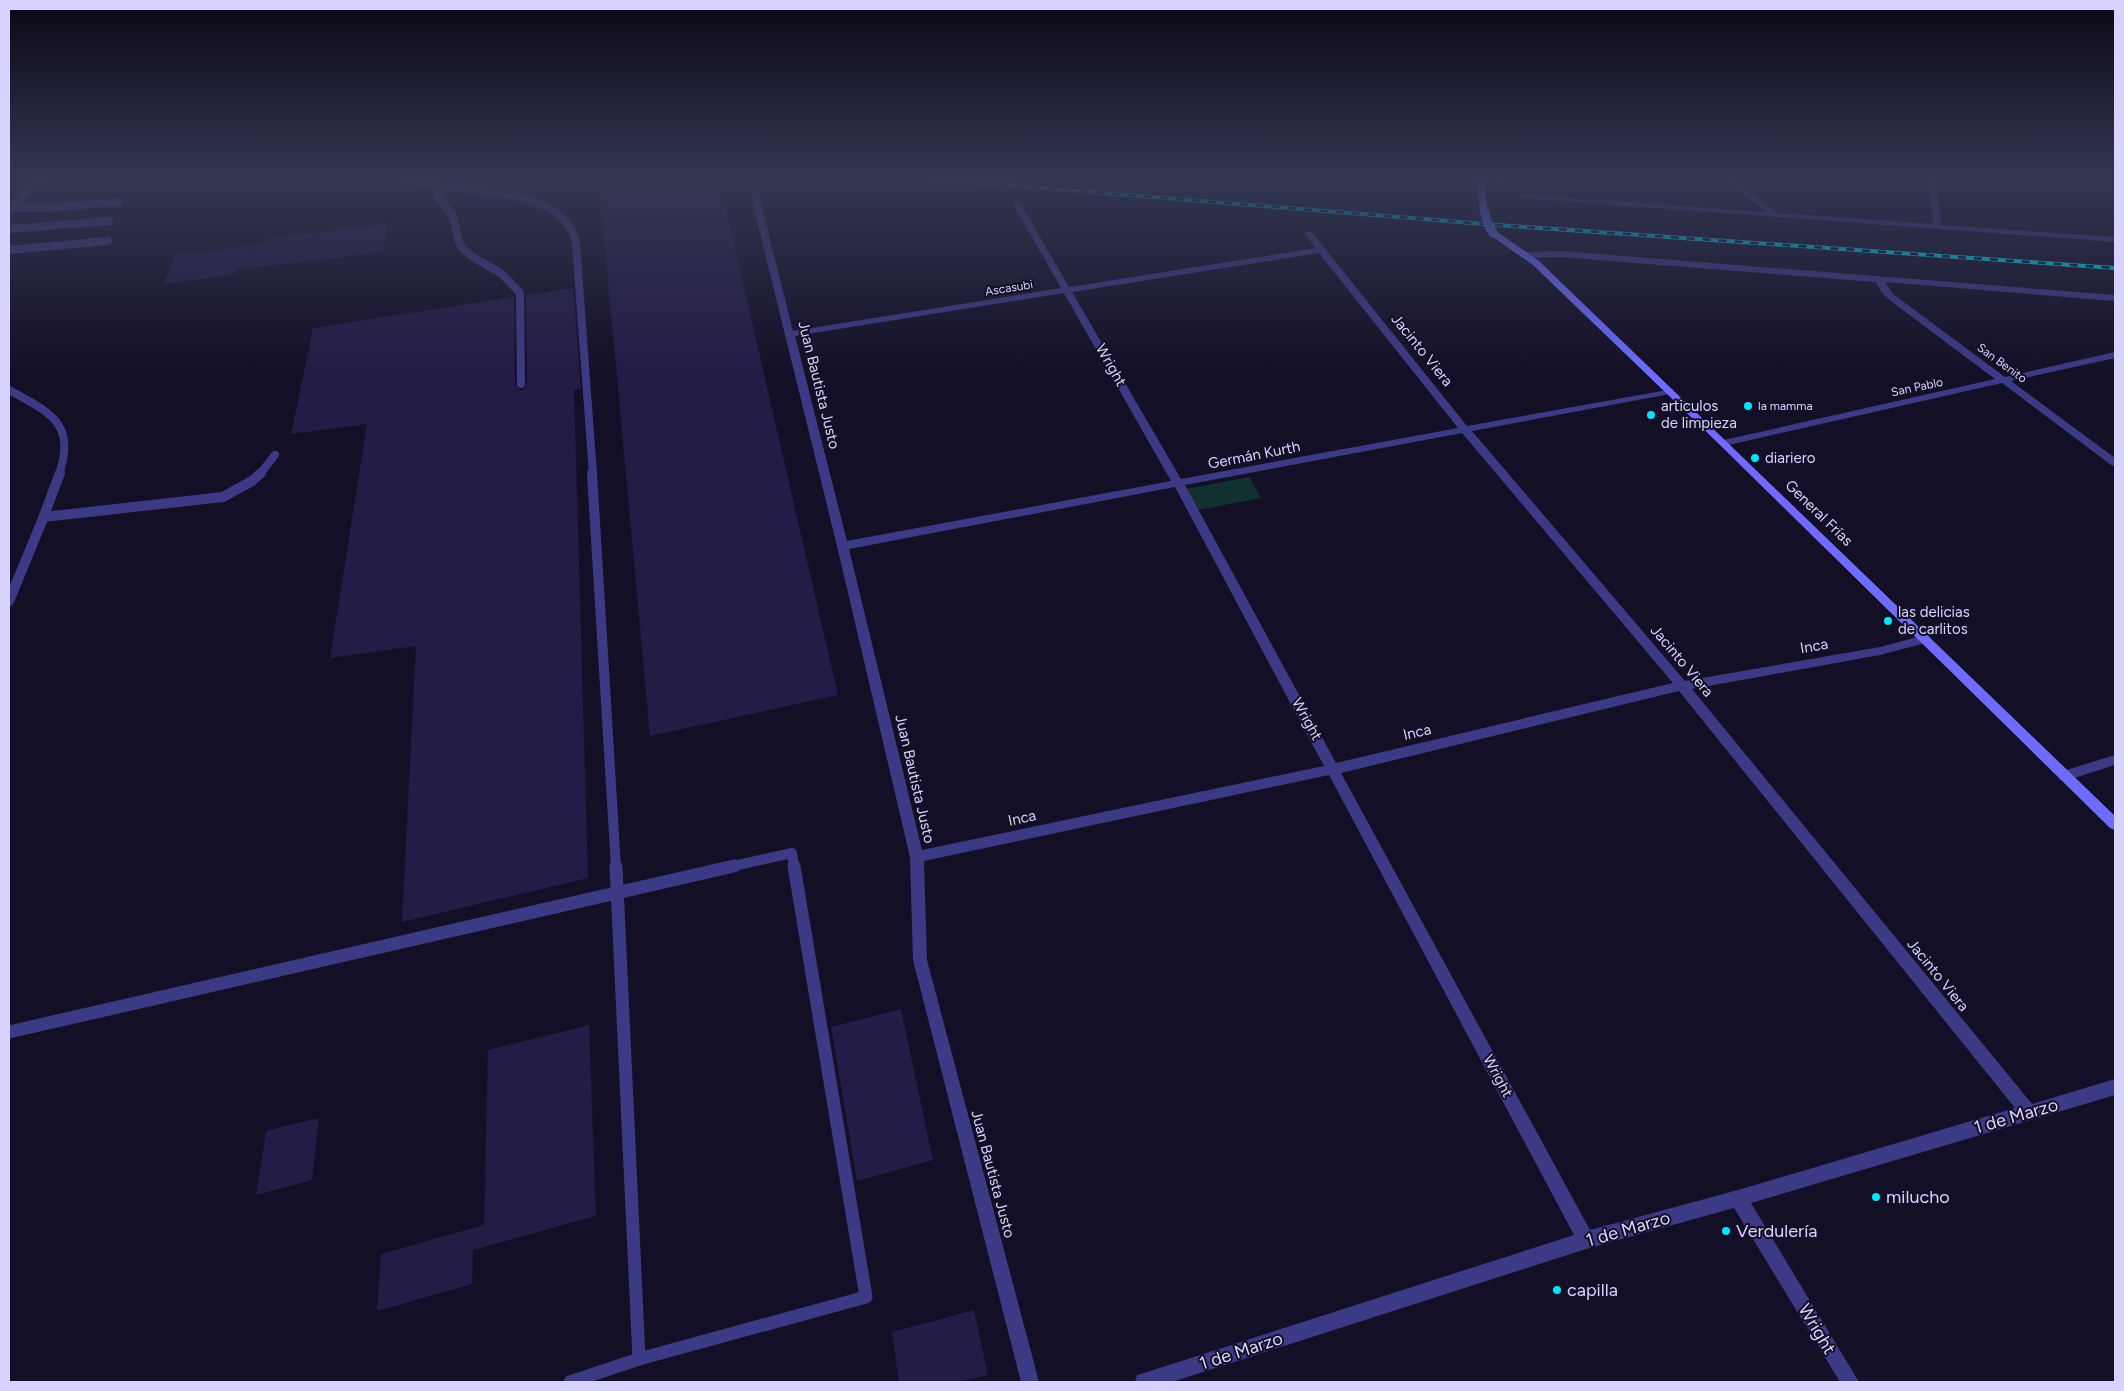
<svg xmlns="http://www.w3.org/2000/svg" width="2124" height="1391" font-family="Figtree,sans-serif">
<style>
.green{fill:#12302f}
.building{fill:#241b47}
.lines{fill:none;stroke-linecap:round;stroke-linejoin:round}
.path{stroke:#2fb8b0;stroke-width:2.5;stroke-dasharray:2 2.5;stroke-linecap:butt}
.service-far2{stroke:#3d3a85;stroke-width:8}
.service-far1{stroke:#3d3a85;stroke-width:10}
.service{stroke:#3d3a85;stroke-width:13}
.minor{fill:#3d3a85;fill-rule:evenodd}
.secondary{fill:#6f6bff;fill-rule:evenodd}
.rail-casing{stroke:#00e5ff;stroke-width:4}
.rail{stroke:#130f26;stroke-width:2.5;stroke-dasharray:8;stroke-linecap:butt}
.secondary-bridge{stroke:#6f6bff;stroke-width:9}
.poi-dot{fill:#00e5ff;stroke:#130f26;stroke-width:2}
.labels{text-anchor:middle;dominant-baseline:central;stroke-width:4;stroke-linejoin:round;paint-order:stroke}
.far-street-label{font-size:12px;fill:#d9d4ff;stroke:#130f26}
.far-poi-label{font-size:12px;fill:#d9d4ff;stroke:#130f26;text-anchor:start}
.street-label{font-size:15px;fill:#d9d4ff;stroke:#130f26}
.poi-label{font-size:15px;fill:#d9d4ff;stroke:#130f26;text-anchor:start}
.near-street-label{font-size:18px;fill:#d9d4ff;stroke:#130f26}
.near-poi-label{font-size:18px;fill:#d9d4ff;stroke:#130f26;text-anchor:start}
</style>
<rect width="100%" height="100%" fill="#130f26"/>
<path class="green" d="M1249,477L1261,498L1198,510L1186,489Z"/>
<g class="building">
<path d="M713,178H719L838,695L650,736L600,193Z"/>
<path d="M387,223L383,252L235,270L233,275L164,284L175,255L263,244L265,239Z"/>
<path d="M573,288L581,389L574,390L588,878L402,922L416,646L330,658L367,424L291,434L313,328L514,297L515,384L518,389L522,390L527,384L526,295Z"/>
<path d="M901,1009L933,1160L857,1181L831,1027Z"/>
<path d="M589,1025L596,1216L473,1250L472,1284L377,1311L381,1254L484,1225L488,1050Z"/>
<path d="M319,1118L312,1180L256,1195L266,1131Z"/>
<path d="M974,1310L988,1375L958,1382H899L892,1332Z"/>
</g>
<g class="lines">
<path class="path" d="M1495,178L1510,189"/>
<g class="service-far2">
<path d="M403,178C413,181 423,184 433,186C475,192 565,189 576,243L593,474"/>
<path d="M435,186L438,197L453,216L458,239L462,248L473,257L502,274L520,293L521,384"/>
<path d="M9,208H48L118,202"/>
<path d="M9,209L42,178"/>
<path d="M9,229L109,221"/>
<path d="M9,250L108,241"/>
<path d="M9,390C49,412 77,423 59,474"/>
<path d="M260,474L275,455"/>
</g>
<g class="service-far1">
<path d="M592,473L616,867"/>
<path d="M44,517L223,497L252,481L261,473"/>
<path d="M9,601L42,521L60,473"/>
<path d="M729,867L792,853L794,867"/>
</g>
<g class="service">
<path d="M616,866L639,1359"/>
<path d="M9,1032L734,866"/>
<path d="M570,1382L639,1359L866,1297L794,866"/>
</g>
<g class="minor">
<path d="M1244,178H1253L1254,180L1250,182Z"/>
<path d="M1721,178H1730L1778,213L1933,224L1929,178H1937L1941,225L2115,237V242L1521,198L1517,196L1521,194L1767,212Z"/>
<path d="M749,182L756,184L793,331L1061,288L1013,204L1017,202L1021,204L1069,287L1316,248L1304,233L1311,231L1467,426L1673,389V393L1670,394L1472,431L1685,681L1880,647L1925,635L1929,636L1931,639L1929,642L1880,655L1692,689L2032,1104L2115,1079V1095L1751,1203L1859,1382H1840L1734,1208L1586,1249L1172,1382H1135L1137,1375L1144,1373L1574,1235L1329,775L924,861L927,960L1039,1382H1021L913,960L910,857L837,546L748,184ZM1319,253L1458,428L1181,479L1072,292ZM1064,293L1171,481L847,541L795,336ZM1462,433L1673,683L1336,763L1185,485ZM1175,487L1324,766L922,850L849,549ZM1679,691L2015,1108L1738,1190L1590,1230L1341,773Z"/>
<path d="M1561,251L2115,295V301L1885,282L1893,294L2005,377L2115,352V358L2011,381L2115,458V466L2111,465L2002,383L1724,446L1720,445L1719,443L1724,440L1995,379L1887,298L1881,291L1876,282L1561,257L1525,258L1521,255L1525,252Z"/>
<path d="M2115,755V765L2065,781L2060,780L2058,776L2060,772Z"/>
</g>
<g class="secondary">
<path d="M1471,178H1479L1485,185L1487,212L1480,210L1477,185Z"/>
<path d="M1490,231H1496L1539,261L2115,816V830L2110,828L1720,445L1533,265L1490,235Z"/>
</g>
<defs>
<path id="rail" d="M921,178L1497,225L2115,268"/>
</defs>
<use href="#rail" class="rail-casing"/>
<use href="#rail" class="rail"/>
<path class="secondary-bridge" d="M1484,210L1489,227L1493,233"/>
</g>
<linearGradient id="sky" x2="0" y2="1"><stop stop-color="#0a0815"/><stop offset="0.48" stop-color="#333752"/><stop offset="1" stop-color="#333752" stop-opacity="0"/></linearGradient>
<rect width="2124" height="373" fill="url(#sky)"/>
<g class="poi-dot">
<circle cx="1748" cy="406" r="5"/>
<circle cx="1651" cy="415" r="5"/>
<circle cx="1755" cy="458" r="5"/>
<circle cx="1888" cy="621" r="5"/>
<circle cx="1876" cy="1197" r="5"/>
<circle cx="1726" cy="1231" r="5"/>
<circle cx="1557" cy="1290" r="5"/>
</g>
<g class="labels">
<g class="far-street-label">
<text transform="translate(1009 288) rotate(-9)">Ascasubi</text>
<text transform="translate(2002 363) rotate(36)">San Benito</text>
<text transform="translate(1917 387) rotate(-12)">San Pablo</text>
</g>
<g class="far-poi-label">
<text x="1758" y="406">la mamma</text>
</g>
<g class="street-label">
<text transform="translate(1422 350) rotate(51)">Jacinto Viera</text>
<text transform="translate(1111 365) rotate(60)">Wright</text>
<text transform="translate(819 385) rotate(76)">Juan Bautista Justo</text>
<text transform="translate(1254 455) rotate(-11)">Germán Kurth</text>
<text transform="translate(1819 513) rotate(44)">General Frías</text>
<text transform="translate(1814 646) rotate(-10)">Inca</text>
<text transform="translate(1682 661) rotate(50)">Jacinto Viera</text>
<text transform="translate(1307 719) rotate(61)">Wright</text>
<text transform="translate(1417 732) rotate(-13)">Inca</text>
<text transform="translate(915 779) rotate(77)">Juan Bautista Justo</text>
<text transform="translate(1022 818) rotate(-12)">Inca</text>
<text transform="translate(1938 975) rotate(51)">Jacinto Viera</text>
<text transform="translate(1498 1076) rotate(62)">Wright</text>
<text transform="translate(993 1174) rotate(75)">Juan Bautista Justo</text>
</g>
<g class="poi-label">
<text x="1661" y="406">articulos<tspan x="1661" dy="17">de limpieza</tspan></text>
<text x="1765" y="458">diariero</text>
<text x="1898" y="612">las delicias<tspan x="1898" dy="17">de carlitos</tspan></text>
</g>
<g class="near-street-label">
<text transform="translate(2016 1116) rotate(-16)">1 de Marzo</text>
<text transform="translate(1628 1229) rotate(-16)">1 de Marzo</text>
<text transform="translate(1817 1329) rotate(59)">Wright</text>
<text transform="translate(1241 1351) rotate(-18)">1 de Marzo</text>
</g>
<g class="near-poi-label">
<text x="1886" y="1197">milucho</text>
<text x="1736" y="1231">Verdulería</text>
<text x="1567" y="1290">capilla</text>
</g>
</g>
<rect width="2124" height="1391" fill="none" stroke="#d9d4ff" stroke-width="20"/>
</svg>
